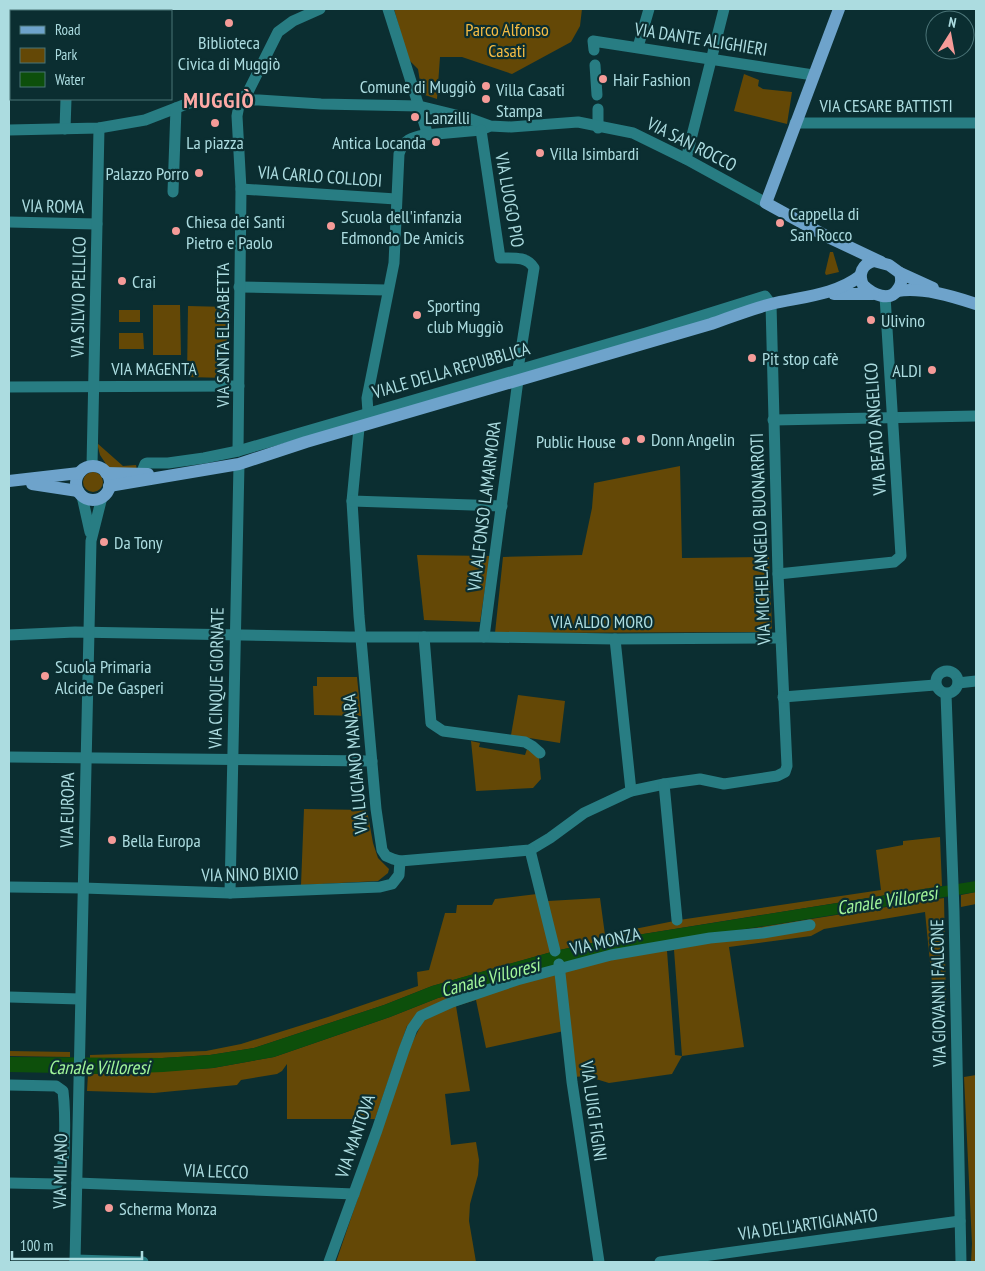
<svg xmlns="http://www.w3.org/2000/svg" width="985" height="1271" font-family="'PT Sans Narrow',sans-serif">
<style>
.green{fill:#644806;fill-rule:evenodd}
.water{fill:#0d4f0b}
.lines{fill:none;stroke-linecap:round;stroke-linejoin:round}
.minor{stroke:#287d83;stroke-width:11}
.major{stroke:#6ea3cb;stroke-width:12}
.poi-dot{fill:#f59b98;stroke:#0b2e31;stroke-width:2}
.labels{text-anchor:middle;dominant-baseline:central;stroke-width:4.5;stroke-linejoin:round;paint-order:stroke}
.park-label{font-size:18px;fill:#f5bc44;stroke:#0b2e31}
.street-label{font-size:18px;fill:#acdce0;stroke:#0b2e31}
.poi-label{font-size:18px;fill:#acdce0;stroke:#0b2e31;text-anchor:start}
.water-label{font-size:19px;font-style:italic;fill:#a1f59a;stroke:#0b2e31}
.district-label{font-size:22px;font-weight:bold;letter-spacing:1px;fill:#feaaa6;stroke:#0b2e31}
</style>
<rect width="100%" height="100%" fill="#0b2e31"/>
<g class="green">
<path d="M394,9H582L580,26L571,42L512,74L462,57H440L437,99L422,94L418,69L408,59Z"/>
<path d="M744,74L759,80L758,86L763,89L792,92L787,124L734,111Z"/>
<path d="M830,252H833L839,272L826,275L825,273Z"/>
<path d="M153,305H180L181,355H153Z"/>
<path d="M188,306L228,307L226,378L187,377Z"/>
<rect x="119" y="310" width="21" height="12"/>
<path d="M119,333H143L144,349H119Z"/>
<path d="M97,443L123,466L136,465L137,470H110L100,455Z"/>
<path d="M680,466L682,558L769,557L772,628L768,632L495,633L503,557L582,555L592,508L594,483Z"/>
<circle cx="93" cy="482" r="10"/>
<path d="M417,555L490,556L480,622L424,620Z"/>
<path d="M317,677H357L361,716L314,715L313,686H317Z"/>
<path d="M518,695L565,701L560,743L511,735Z"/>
<path d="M471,741L480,743L479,747L525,755L527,749L539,758L541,779L533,788L476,791Z"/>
<path d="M304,809L367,810L373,843L378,858L389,869L388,873L378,881L301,885Z"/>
<path d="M940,837L942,886L606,940L555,951L432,986L384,1005L254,1048L210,1055L162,1058L90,1059V1055L206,1051L241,1044L328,1017L418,986L417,972L429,970L445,913H456L457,905H492L495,899L537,894L548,901L600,898L605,935L679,920L881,890L876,850L903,845V841Z"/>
<path d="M976,892V904L961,907V895Z"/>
<path d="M944,898L946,1005L934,1003L925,912L824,929L811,936L729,947L744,1047L682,1056L672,1074L609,1083L586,1076L574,1077L564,1031L486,1048L476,1000L456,1006L470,1091L445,1094L451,1145L476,1142L479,1160L478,1175L470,1204L469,1221L476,1262H336L408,1051L424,1019L407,1026L375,1119H287V1064L282,1071L277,1074L241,1080L237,1085L154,1093L87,1091L88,1074L132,1073L213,1068L274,1057L390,1017L438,998L609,951ZM674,950L682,1056L675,1055L667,951Z"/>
<path d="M9,1051L70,1052V1057L9,1056Z"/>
<path d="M976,1075V1262H971L972,1244L964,1077Z"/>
</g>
<path class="water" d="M976,881V892L609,951L438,998L390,1017L274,1057L213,1068L163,1072L110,1074L9,1072V1057L162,1058L210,1055L254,1048L384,1005L432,986L555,951L606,940Z"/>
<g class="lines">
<g class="minor">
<path d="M388,9L426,129L425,135L481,130L488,127"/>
<path d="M69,11V9"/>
<path d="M638,47L649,9"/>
<path d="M594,50L593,41L813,75"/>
<path d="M595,65L597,95"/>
<path d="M240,100L247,94L278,32L293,21L320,9"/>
<path d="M795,123H976"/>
<path d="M598,128V109"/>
<path d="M65,129L66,99"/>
<path d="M9,130L99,128L145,120L189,103L210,99L259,100L321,104L419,106L468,118L490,126L511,127L578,122L633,133L686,159L766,203"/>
<path d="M481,130L500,258C513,258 527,256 534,268L518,369"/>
<path d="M686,159L724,9"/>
<path d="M241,189L396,199"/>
<path d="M173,192L176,108"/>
<path d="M9,222L97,224"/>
<path d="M239,287L387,290"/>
<path d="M9,387L239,386"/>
<path d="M368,412L367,398L394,263L399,154C403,140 412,137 425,135"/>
<path d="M773,420L976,416"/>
<path d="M238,451L241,189L237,116L240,100"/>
<path d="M92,466L99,128"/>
<path d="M141,474L145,464L147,463H168L204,458L238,451L646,333L765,296L771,304L778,574L787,766L785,772L777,776L724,784L700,779L664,784L631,791L584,813L550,838L530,850L400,861L393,859L386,856L382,850L376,809L359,616L352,501L359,428"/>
<path d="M82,496L90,532"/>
<path d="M352,501L502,506"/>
<path d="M778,574L894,562L901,556L885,296"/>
<path d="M9,635L75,632L350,637H484L615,639L780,638"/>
<path d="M424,637L431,723L443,731L525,742L532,746L540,753"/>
<path d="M484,637L518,380"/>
<path d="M615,639L631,791"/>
<circle cx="947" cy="682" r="11"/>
<path d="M958,683L976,681"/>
<path d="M946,694L954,911L961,1262"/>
<path d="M783,697L935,685"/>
<path d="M9,757L372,761"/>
<path d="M664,784L677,920"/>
<path d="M530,850L555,951"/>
<path d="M9,887L83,888L230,893L380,887L392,884L399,875L400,861"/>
<path d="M230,893L239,464"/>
<path d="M559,964L572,1082L599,1262"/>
<path d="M9,997L80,999"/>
<path d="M9,1085L56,1086L63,1091C65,1108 67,1172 57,1184L9,1183"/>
<path d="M77,1183L354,1194"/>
<path d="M75,1260L143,1262"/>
<path d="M75,1262L91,541L102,497"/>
<path d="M329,1262L377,1130L404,1050L412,1029L421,1016L452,1002L517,980L611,955L710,938L763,933L810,925"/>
<path d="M660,1262L960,1221"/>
</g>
<g class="major">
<path d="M839,9L766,203L826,236L881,262"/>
<path d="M874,261L889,265L900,273C902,279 902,284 898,289C890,303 872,294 863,285C858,274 862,264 874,261Z"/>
<path d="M900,273L933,288"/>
<path d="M897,291C922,287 952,296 976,304"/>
<path d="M834,294H873"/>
<circle cx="93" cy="483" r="17"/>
<path d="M106,473L148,474"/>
<path d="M9,481L79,473"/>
<path d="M32,484L78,491"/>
<path d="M109,486L239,464L306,442L711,324C731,317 751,309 771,304C800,297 836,295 860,276"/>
</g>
</g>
<g class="poi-dot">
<circle cx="229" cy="23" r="5"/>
<circle cx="603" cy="79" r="5"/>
<circle cx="486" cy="86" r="5"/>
<circle cx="486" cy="99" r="5"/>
<circle cx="415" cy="117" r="5"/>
<circle cx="215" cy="123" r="5"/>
<circle cx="436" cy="142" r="5"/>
<circle cx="540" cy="153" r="5"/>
<circle cx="199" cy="173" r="5"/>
<circle cx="780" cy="223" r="5"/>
<circle cx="331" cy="226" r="5"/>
<circle cx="176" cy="231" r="5"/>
<circle cx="122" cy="281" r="5"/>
<circle cx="417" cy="315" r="5"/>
<circle cx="871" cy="320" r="5"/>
<circle cx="752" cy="358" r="5"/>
<circle cx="932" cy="370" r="5"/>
<circle cx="641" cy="439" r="5"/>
<circle cx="626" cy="441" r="5"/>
<circle cx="104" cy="542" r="5"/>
<circle cx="45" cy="676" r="5"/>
<circle cx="112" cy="840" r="5"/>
<circle cx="109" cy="1208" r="5"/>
</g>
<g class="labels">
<g class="park-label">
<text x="507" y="29">Parco Alfonso<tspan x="507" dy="21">Casati</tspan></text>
</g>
<g class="street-label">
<text transform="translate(701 39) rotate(9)">VIA DANTE ALIGHIERI</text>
<text x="886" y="105">VIA CESARE BATTISTI</text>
<text transform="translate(692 144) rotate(27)">VIA SAN ROCCO</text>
<text transform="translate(320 176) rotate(4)">VIA CARLO COLLODI</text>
<text transform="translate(510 200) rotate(80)">VIA LUOGO PIO</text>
<text transform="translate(53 206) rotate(1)">VIA ROMA</text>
<text transform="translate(78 297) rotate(-89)">VIA SILVIO PELLICO</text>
<text transform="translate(222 335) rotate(-90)">VIA SANTA ELISABETTA</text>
<text x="154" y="368">VIA MAGENTA</text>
<text transform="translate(451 370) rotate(-16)">VIALE DELLA REPUBBLICA</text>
<text transform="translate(875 429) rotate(-94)">VIA BEATO ANGELICO</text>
<text transform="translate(484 506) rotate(-83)">VIA ALFONSO LAMARMORA</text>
<text transform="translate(760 539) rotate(-92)">VIA MICHELANGELO BUONARROTI</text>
<text x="602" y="621">VIA ALDO MORO</text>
<text transform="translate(216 678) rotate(-89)">VIA CINQUE GIORNATE</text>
<text transform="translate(355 764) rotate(-95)">VIA LUCIANO MANARA</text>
<text transform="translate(67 810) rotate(-89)">VIA EUROPA</text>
<text transform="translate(250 874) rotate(-1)">VIA NINO BIXIO</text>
<text transform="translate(605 941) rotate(-13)">VIA MONZA</text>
<text transform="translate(938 993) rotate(-91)">VIA GIOVANNI FALCONE</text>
<text transform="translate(594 1111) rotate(82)">VIA LUIGI FIGINI</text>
<text transform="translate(355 1136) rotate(-71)">VIA MANTOVA</text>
<text transform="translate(60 1171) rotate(-89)">VIA MILANO</text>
<text transform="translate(216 1171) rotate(2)">VIA LECCO</text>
<text transform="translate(808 1224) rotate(-8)">VIA DELL'ARTIGIANATO</text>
</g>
<g class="poi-label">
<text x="229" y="42" text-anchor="middle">Biblioteca<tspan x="229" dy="21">Civica di Muggiò</tspan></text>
<text x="613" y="79">Hair Fashion</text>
<text x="476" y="86" text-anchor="end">Comune di Muggiò</text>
<text x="496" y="89">Villa Casati<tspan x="496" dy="21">Stampa</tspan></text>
<text x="425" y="117">Lanzilli</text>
<text x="215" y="142" text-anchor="middle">La piazza</text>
<text x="426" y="142" text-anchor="end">Antica Locanda</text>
<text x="550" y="153">Villa Isimbardi</text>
<text x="189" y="173" text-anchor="end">Palazzo Porro</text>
<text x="790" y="213">Cappella di<tspan x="790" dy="21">San Rocco</tspan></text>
<text x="341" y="216">Scuola dell'infanzia<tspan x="341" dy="21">Edmondo De Amicis</tspan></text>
<text x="186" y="221">Chiesa dei Santi<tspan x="186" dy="21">Pietro e Paolo</tspan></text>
<text x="132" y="281">Crai</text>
<text x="427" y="305">Sporting<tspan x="427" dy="21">club Muggiò</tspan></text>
<text x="881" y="320">Ulivino</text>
<text x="762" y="358">Pit stop cafè</text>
<text x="922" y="370" text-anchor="end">ALDI</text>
<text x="651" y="439">Donn Angelin</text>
<text x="616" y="441" text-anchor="end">Public House</text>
<text x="114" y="542">Da Tony</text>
<text x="55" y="666">Scuola Primaria<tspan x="55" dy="21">Alcide De Gasperi</tspan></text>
<text x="122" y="840">Bella Europa</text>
<text x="119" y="1208">Scherma Monza</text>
</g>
<g class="water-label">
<text transform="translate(887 900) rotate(-9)">Canale Villoresi</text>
<text transform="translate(490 977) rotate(-15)">Canale Villoresi</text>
<text x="99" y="1067">Canale Villoresi</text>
</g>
<g class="district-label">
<text x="219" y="100">MUGGIÒ</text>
</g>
</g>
<rect width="985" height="1271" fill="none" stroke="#acdce0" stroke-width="20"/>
<rect x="10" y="10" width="162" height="90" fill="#0b2e31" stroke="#4b7477"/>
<rect x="20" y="26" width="25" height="8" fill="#6ea3cb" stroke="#4b7477"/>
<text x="55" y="35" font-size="15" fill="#acdce0">Road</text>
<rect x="20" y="48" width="25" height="15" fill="#644806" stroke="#4b7477"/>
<text x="55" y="60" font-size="15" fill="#acdce0">Park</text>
<rect x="20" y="72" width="25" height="15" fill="#0d4f0b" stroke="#4b7477"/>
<text x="55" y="85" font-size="15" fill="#acdce0">Water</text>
<g transform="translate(950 35) rotate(11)"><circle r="24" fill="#0b2e31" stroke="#4b7477"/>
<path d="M0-4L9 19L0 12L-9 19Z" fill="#f59b98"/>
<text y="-8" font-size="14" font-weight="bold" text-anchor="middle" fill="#acdce0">N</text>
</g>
<path d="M12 1251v8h130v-8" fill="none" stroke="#acdce0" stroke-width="2.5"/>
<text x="20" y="1251" font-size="15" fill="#acdce0" stroke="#0b2e31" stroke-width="4" paint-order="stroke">100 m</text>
</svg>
